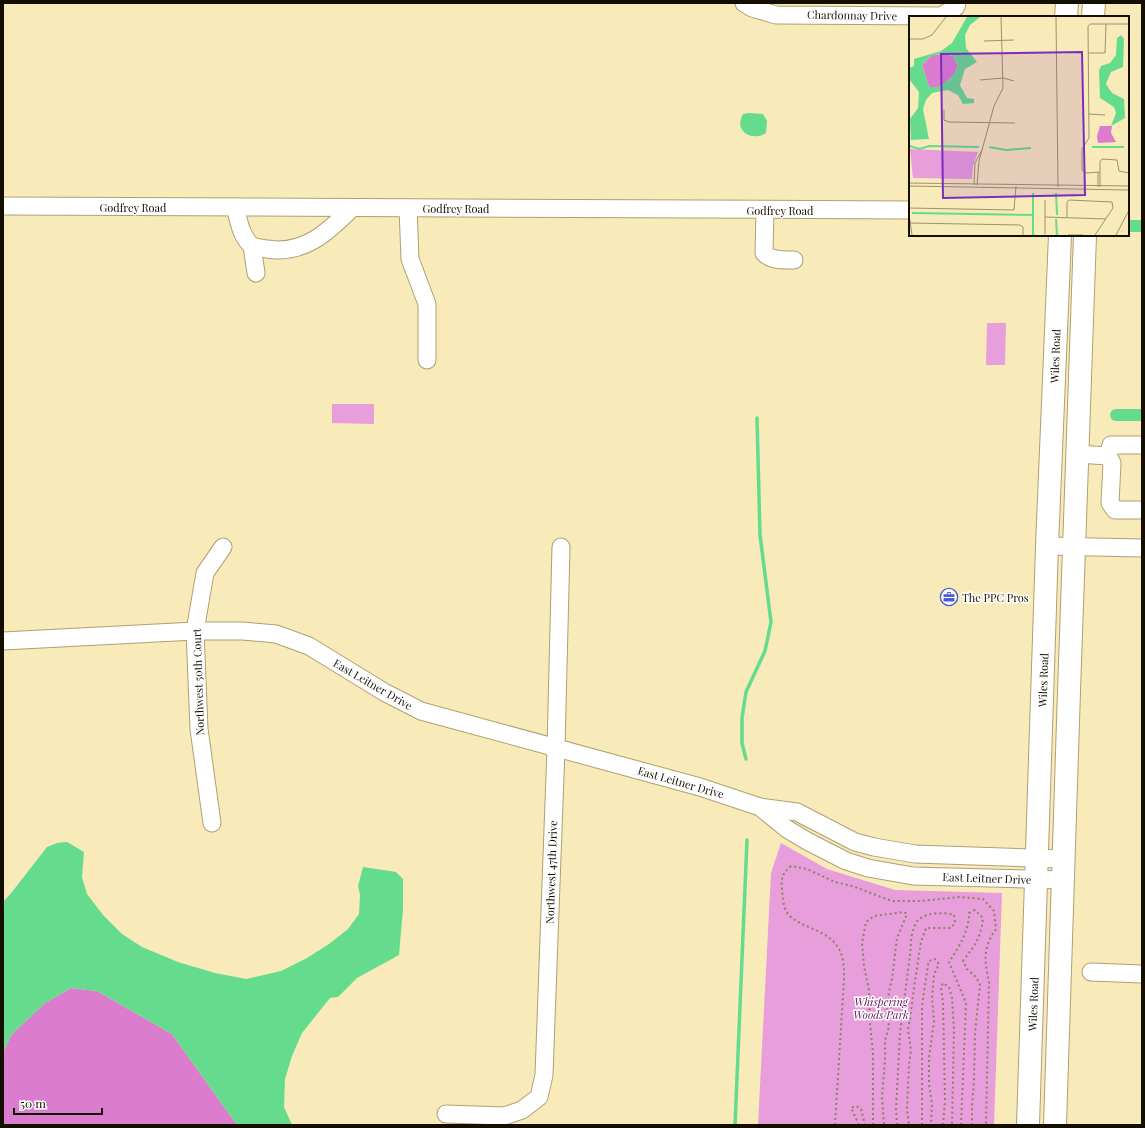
<svg xmlns="http://www.w3.org/2000/svg" width="1145" height="1128" font-family="'Playfair Display',serif">
<style>
.green{fill:#e79edb}
.forest{fill:#dc7cce}
.water{fill:#65dc8d}
.lines{fill:none;stroke-linecap:round;stroke-linejoin:round}
.stream{stroke:#65dc8d;stroke-width:3.5}
.canal{stroke:#65dc8d;stroke-width:12}
.minor-casing{stroke:#afa072;stroke-width:19}
.major-casing{stroke:#afa072;stroke-width:24}
.path{stroke:#8b8161;stroke-width:2;stroke-dasharray:2 3;stroke-linecap:butt}
.minor{stroke:#fff;stroke-width:17}
.major{stroke:#fff;stroke-width:22}
.labels{text-anchor:middle;dominant-baseline:central;stroke-width:3;stroke-linejoin:round;paint-order:stroke}
.street-label{font-size:11px;fill:#130e00;stroke:#fff}
.poi-label{font-size:11px;fill:#130e00;stroke:#fff;text-anchor:start}
.park-label{font-size:11px;font-style:italic;fill:#691261;stroke:#fff}
.inset-river{fill:none;stroke:#65dc8d;stroke-width:2}
.inset-road{fill:none;stroke:#9d926f;stroke-width:1}
.view{fill:#7b2cbf;fill-opacity:0.15;stroke:#7b2cbf;stroke-width:2}
.inset-edge{fill:none;stroke:#130e00;stroke-width:2}
</style>
<rect width="100%" height="100%" fill="#f9eab9"/>
<g class="green">
<path d="M987,323H1006L1005,365H986Z"/>
<path d="M332,404H374V424L332,423Z"/>
<path d="M781,843L827,869L895,890L1002,893L994,1125H758L771,873Z"/>
</g>
<path class="forest" d="M71,988L97,991L172,1034L237,1125H3V1053L11,1035L45,1003Z"/>
<g class="water">
<path d="M749,113L763,114L767,121L766,133C752,142 733,131 743,114Z"/>
<path d="M67,842L84,852L82,877L87,894L103,915L122,934L142,947L178,962L215,973L246,979L281,971L307,958L329,944L348,929L359,914L360,895L358,886L363,867L396,872L403,879V909L399,955L357,978L338,997L330,998L302,1033L292,1056L285,1079L284,1107L292,1125H237L172,1034L97,991L71,988L45,1003L11,1035L3,1053V902L12,892L47,847L57,843Z"/>
</g>
<g class="lines">
<g class="stream">
<path d="M746,759L742,743V718L746,692L765,651L771,622L760,535L757,418"/>
<path d="M735,1125L747,840"/>
</g>
<g class="canal">
<path d="M1128,226H1142"/>
<path d="M1116,415H1142"/>
</g>
<defs>
<g id="minor">
<path d="M744,3L752,8L776,15L941,16L956,7L957,3"/>
<path d="M3,206L910,210"/>
<path d="M235,207C239,220 240,234 250,244C254,248 262,248 267,249C304,255 328,232 352,208"/>
<path d="M408,208L410,259L427,304V360"/>
<path d="M765,210L764,253C771,261 784,260 794,260"/>
<path d="M252,246L256,273"/>
<path d="M1077,454L1108,456L1112,463L1110,503L1115,510H1142"/>
<path d="M1108,456L1111,445H1142"/>
<path d="M1047,546L1142,548"/>
<path d="M3,641L195,631H243L276,634L309,646L384,692L421,711L700,787L760,807L797,812L855,842L874,847L915,854L1063,859"/>
<path d="M760,807L787,829L807,841L846,861L868,868L913,876L1063,880"/>
<path d="M212,823L199,729L195,631L205,573L223,547"/>
<path d="M1091,972L1142,974"/>
<path d="M446,1114L504,1116L522,1110L539,1097L544,1075L556,748L561,547"/>
</g>
<g id="major">
<path d="M1066,17L1067,3"/>
<path d="M1093,17L1094,3"/>
<path d="M1028,1125L1047,546L1060,235"/>
<path d="M1055,1125L1069,691L1085,235"/>
</g>
</defs>
<use href="#minor" class="minor-casing"/>
<use href="#major" class="major-casing"/>
<g class="path">
<path d="M835,1125L844,979C844,968 844,955 837,946C826,929 800,928 788,914C783,908 783,897 782,890C781,878 782,874 791,866L807,869L835,882L852,886L892,901H921L960,897L983,899L994,911L996,929C983,948 984,959 989,982L986,1125"/>
<path d="M859,1125L851,1108L856,1106L861,1109L865,1125"/>
<path d="M873,1125V1053L870,1024L869,990L864,966L862,943L866,922L874,916L904,912L907,914L897,938L892,979L889,992L887,1005L889,1027L885,1040V1060L882,1097L884,1125"/>
<path d="M897,1125L896,1110L900,1033L911,947C910,940 913,926 918,920C927,912 944,912 954,915L955,923L951,928H926L921,942L914,988L910,1019L908,1029L911,1051L909,1064L907,1110L909,1125"/>
<path d="M922,1125V1006L928,965L929,961L935,959L939,964L934,975L932,998L934,1021L929,1058V1084L932,1104L931,1125"/>
<path d="M943,1125L945,1100L943,1003L941,987L943,983L949,987L952,998L954,1030L952,1125"/>
<path d="M961,1125L966,1003L949,962C959,947 969,931 969,913L975,910L983,918C981,938 975,945 963,961L967,969L976,977L980,985L975,1032L974,1081L972,1106V1125"/>
</g>
<use href="#minor" class="minor"/>
<use href="#major" class="major"/>
</g>
<defs>
<symbol id="office-ring" viewBox="-11 -11 22 22"><circle r="9.5" fill="#fff" stroke="#4c5dd2" stroke-width="1.5"/><path d="M-6-3h4V-5.5h4V-3h4V5H-6ZM-1-4.5V-3h2v-1.5ZM-6 0V1H6V0Z" fill="#4c5dd2"/></symbol>
</defs>
<g fill-rule="evenodd">
<use href="#office-ring" x="939" y="587" width="20" height="20"/>
</g>
<g class="labels">
<g class="street-label">
<text transform="translate(852 15) rotate(1)">Chardonnay Drive</text>
<text x="133" y="207">Godfrey Road</text>
<text x="456" y="208">Godfrey Road</text>
<text x="780" y="210">Godfrey Road</text>
<text transform="translate(1055 356) rotate(-88)">Wiles Road</text>
<text transform="translate(1043 680) rotate(-88)">Wiles Road</text>
<text transform="translate(198 682) rotate(-92)">Northwest 50th Court</text>
<text transform="translate(373 684) rotate(30)">East Leitner Drive</text>
<text transform="translate(681 782) rotate(16)">East Leitner Drive</text>
<text transform="translate(551 872) rotate(-88)">Northwest 47th Drive</text>
<text transform="translate(987 878) rotate(2)">East Leitner Drive</text>
<text transform="translate(1033 1004) rotate(-88)">Wiles Road</text>
</g>
<g class="poi-label">
<text x="962" y="597">The PPC Pros</text>
</g>
<g class="park-label">
<text x="881" y="1001">Whispering<tspan x="881" dy="13">Woods Park</tspan></text>
</g>
</g>
<g transform="translate(909 16)">
<rect width="220" height="220" fill="#f9eab9"/>
<path d="M1,133L69,136L64,150L63,163L4,162Z" fill="#e79edb"/>
<path d="M35,38L44,40L49,50L44,60L30,71H20L13,49L23,39ZM191,110H203L202,117L207,126L189,127L188,120Z" fill="#dc7cce"/>
<path d="M58,1H71L61,9L56,19L57,32L68,46L56,53L51,69L58,82L65,83V87L54,88L49,79L39,74L23,77L17,84L14,93L20,123L2,124L1,103L9,92L10,76L0,63V52L5,50V43L32,35L43,27ZM35,38L44,40L49,50L44,60L30,71H20L13,49L23,39ZM212,19L215,23L214,51L202,56L197,68L203,77L215,83L216,102L202,110L207,97L205,91L191,82L190,55L192,50L201,47L207,39L208,22Z" fill="#65dc8d" fill-rule="evenodd"/>
<path class="inset-river" d="M0,130L11,133L20,130L70,131M80,131L97,134L122,132M183,131H215M124,177V219M147,177L148,199M3,197L124,199M147,203L148,219"/>
<path class="inset-road" d="M147,1L149,171M0,23H14L23,19L37,1M75,25L105,24M179,37H196L197,8M71,64L94,62L105,65M35,94V104L40,106L106,107M180,98L196,99M189,156V171M191,156L177,157L173,154V133L180,122L179,10L181,8H220M0,167L220,170M65,169L66,147L73,134M68,169L70,145L85,90L94,72L92,1M0,170L220,174M191,171V146L193,143L208,144L210,155L220,157M136,184V218M0,192L105,194L107,170M0,198L3,219M136,201L197,203M158,201V186L160,184L203,186L204,192L186,219M0,207L111,209L114,211V219M159,219H174M207,219L219,196"/>
<path class="view" d="M173,36L176,179L34,182L32,38Z"/>
<rect width="220" height="220" class="inset-edge"/>
</g>
<rect width="1145" height="1128" fill="none" stroke="#130e00" stroke-width="8"/>
<path d="M14 1108v6h88v-6" fill="none" stroke="#130e00" stroke-width="2"/>
<text x="20" y="1108" font-size="12" fill="#130e00" stroke="#ffffff" stroke-width="3" paint-order="stroke">50 m</text>
</svg>
